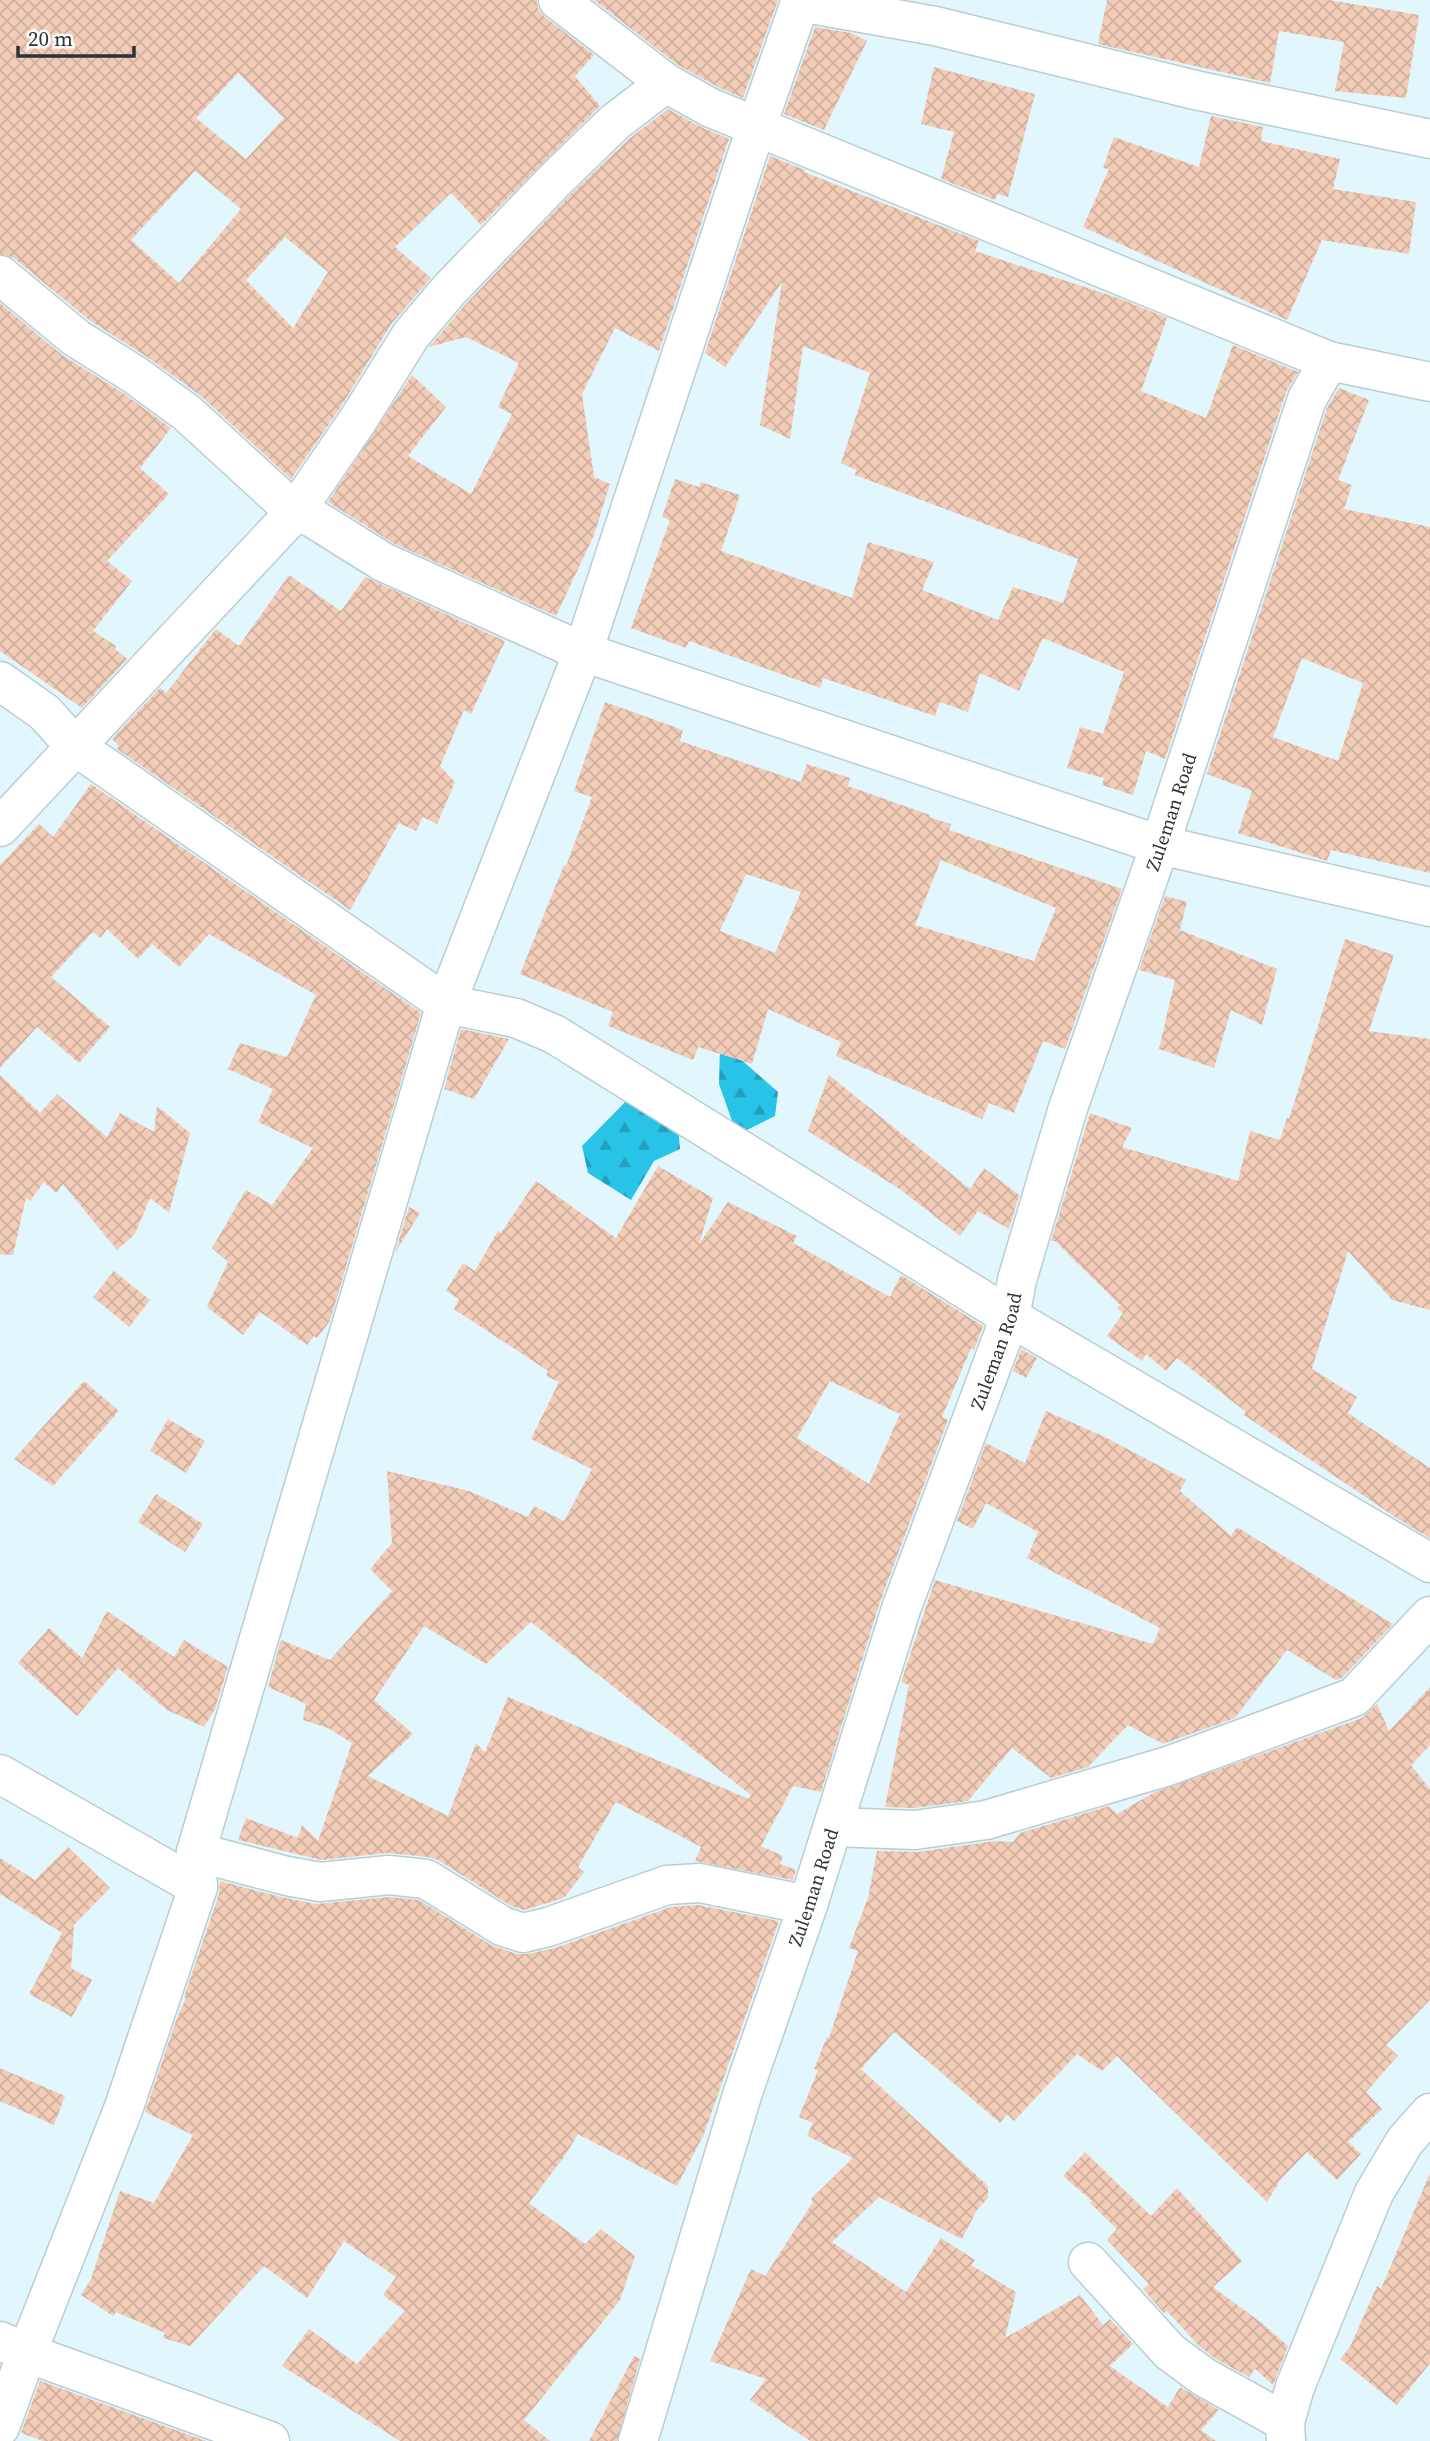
<svg xmlns="http://www.w3.org/2000/svg" width="1430" height="2441" font-family="'Source Serif 4',serif">
<style>
.forest{fill:url(#forest-firs)}
.building{fill:url(#building-cross-hatch);fill-rule:evenodd}
.lines{fill:none;stroke-linecap:round;stroke-linejoin:round}
.minor-casing{stroke:#b9cdd3;stroke-width:41}
.minor{stroke:#fff;stroke-width:38}
.labels{text-anchor:middle;dominant-baseline:central;stroke-width:7;stroke-linejoin:round;paint-order:stroke}
.street-label{font-size:19px;fill:#2c3336;stroke:#fff}
</style>
<defs>
<pattern id="forest-firs" width="22" height="20" patternUnits="userSpaceOnUse" patternTransform="scale(1.75)"><rect width="22" height="20" fill="#28c3e6"/><path d="M5 1l3.5 6h-7zM16 11l3.5 6h-7z" fill="#239fbb"/></pattern>
<pattern id="building-cross-hatch" width="8" height="8" patternUnits="userSpaceOnUse" patternTransform="scale(1.75)"><rect width="8" height="8" fill="#f3ccb8"/><path d="M0 0l8 8M0 8l8-8" fill="none" stroke="#d0b09f"/></pattern>
</defs>
<rect width="100%" height="100%" fill="#e2f7fd"/>
<g class="forest">
<path d="M720,1047L728,1048L778,1092L775,1116L737,1135L719,1084Z"/>
<path d="M634,1093L678,1126L680,1149L654,1161L631,1200L588,1173L582,1146Z"/>
</g>
<g class="building">
<path d="M0,0H537L538,9L545,17L594,55L575,76L600,106L481,225L451,193L395,247L431,278L392,323L340,408L291,479L200,395L147,357L89,320L14,258L0,254ZM238,73L284,118L246,159L196,118ZM195,171L241,209L179,283L131,240ZM285,237L328,272L293,328L246,280Z"/>
<path d="M594,0H778L743,98L720,88L678,65Z"/>
<path d="M1107,0H1329L1419,15L1406,98L1335,91L1344,42L1279,31L1270,83L1098,44Z"/>
<path d="M815,27L851,33L867,41L824,130L784,114Z"/>
<path d="M934,67L1035,94L1008,197L997,194L995,200L941,179L954,132L921,124Z"/>
<path d="M668,109L701,127L729,139L659,351L615,328L582,394L594,477L610,484L594,535L556,616L393,543L328,502L412,375L446,407L408,456L471,494L512,414L498,407L519,363L466,337L429,347L465,305L572,193L629,139Z"/>
<path d="M1211,116L1263,127L1261,141L1340,159L1333,189L1416,202L1409,254L1322,240L1287,320L1083,227L1109,169L1103,168L1114,137L1199,167Z"/>
<path d="M770,156L805,170L804,172L979,241L975,251L1121,299L1167,318L1141,391L1206,418L1233,345L1298,372L1286,392L1165,759L1146,751L1133,795L1102,785L1104,778L1067,768L1080,727L1103,734L1124,672L1043,638L1019,691L980,673L968,712L940,702L935,716L823,678L820,688L689,641L686,648L631,628L670,520L662,517L675,479L699,487L701,482L740,495L721,551L852,598L868,542L934,562L922,590L998,620L1013,587L1063,603L1078,559L855,475L856,470L841,463L870,373L803,346L790,439L760,425L782,282L725,367L705,353Z"/>
<path d="M0,303L62,355L123,393L171,428L140,468L169,494L107,561L132,581L93,631L116,646L115,649L127,659L82,708L0,651Z"/>
<path d="M1339,388L1369,400L1338,480L1352,485L1344,509L1430,527V873L1331,850L1327,861L1238,833L1252,791L1207,774L1327,408ZM1302,658L1363,683L1338,761L1273,737Z"/>
<path d="M289,575L341,611L365,577L505,641L471,714L464,710L440,766L455,782L437,824L423,817L416,831L399,823L350,910L117,749L119,746L112,739L160,688L166,693L216,629L239,646Z"/>
<path d="M605,702L683,730L680,741L801,782L807,764L850,778L848,786L930,815L929,817L951,824L949,830L1122,889L1065,1049L1043,1041L1014,1113L989,1103L982,1119L836,1056L841,1042L768,1009L752,1064L698,1047L693,1060L608,1026L613,1012L520,974L564,865L566,866L592,797L574,791ZM941,860L1056,908L1034,961L915,925ZM746,874L801,892L775,953L720,931Z"/>
<path d="M91,784L421,1013L330,1321L317,1338L314,1336L307,1345L260,1312L243,1335L207,1307L228,1262L212,1248L246,1190L272,1205L313,1148L258,1122L273,1089L228,1069L240,1043L287,1057L316,995L209,934L179,967L152,944L138,959L107,929L101,938L93,932L51,977L110,1027L79,1063L37,1027L0,1068V865L39,824L53,837Z"/>
<path d="M1165,896L1187,902L1180,930L1277,969L1262,1025L1231,1010L1214,1068L1159,1049L1175,980L1139,970Z"/>
<path d="M1345,939L1394,955L1369,1031L1430,1039V1310L1392,1300L1348,1251L1312,1369L1357,1397L1348,1413L1430,1468V1538L1398,1519L1244,1415L1246,1412L1177,1358L1166,1371L1146,1354L1142,1361L1107,1336L1123,1313L1117,1308L1120,1305L1055,1241H1051L1090,1113L1132,1128L1122,1147L1238,1181L1250,1131L1280,1140L1287,1118L1289,1119Z"/>
<path d="M461,1029L509,1039L474,1099L444,1089Z"/>
<path d="M0,1075L40,1113L57,1094L107,1137L120,1113L154,1132L157,1106L190,1133L169,1213L150,1198L135,1234L117,1250L63,1184L56,1193L44,1182L30,1201L26,1197L13,1255L0,1254Z"/>
<path d="M829,1075L970,1189L984,1168L1019,1195L1009,1229L978,1211L960,1236L901,1190L808,1131Z"/>
<path d="M658,1166L713,1198L699,1244L728,1202L797,1236L793,1243L890,1297L901,1275L983,1326L974,1350L971,1348L942,1417L948,1420L880,1602L821,1792L793,1786L761,1846L783,1856L780,1864L796,1870L793,1880L695,1861L701,1847L618,1803H615L578,1867L584,1872L564,1898L524,1910L511,1906L438,1860L429,1857L387,1853L321,1860L238,1840L246,1818L298,1838L302,1825L318,1841L352,1743L328,1728L303,1720L306,1704L268,1687L281,1640L330,1660L392,1591L370,1569L392,1543L387,1471L469,1491L528,1517L534,1506L564,1521L592,1469L531,1439L559,1382L546,1376L548,1371L454,1309L459,1299L446,1291L463,1263L475,1271L498,1231L501,1233L536,1181L616,1238ZM830,1381L900,1414L869,1484L797,1438ZM531,1622L751,1795L749,1799L508,1697L485,1752L476,1743L448,1816L368,1776L413,1734L374,1700L424,1626L486,1664Z"/>
<path d="M409,1207L420,1213L395,1253Z"/>
<path d="M114,1271L150,1300L129,1327L93,1297Z"/>
<path d="M1021,1349L1037,1358L1026,1378L1013,1371Z"/>
<path d="M84,1381L119,1411L53,1486L14,1459Z"/>
<path d="M1046,1411L1105,1437L1186,1480L1180,1491L1231,1536L1237,1527L1393,1624L1342,1678L1336,1680L1287,1650L1235,1718L1163,1744L1128,1725L1088,1767L1051,1778L1012,1748L968,1801L914,1808L885,1807L909,1685L901,1682L935,1580L1153,1644L1160,1628L1027,1558L1038,1532L986,1503L973,1529L957,1521L986,1443L1025,1463Z"/>
<path d="M168,1419L205,1441L186,1473L150,1451Z"/>
<path d="M156,1494L203,1524L185,1552L138,1522Z"/>
<path d="M107,1611L174,1657L184,1640L228,1667L215,1709L204,1727L167,1710L118,1668L77,1716L18,1663L49,1628L82,1658Z"/>
<path d="M1430,1687V1745L1411,1765L1430,1789V2000L1386,2045L1398,2056L1366,2092L1382,2109L1348,2142L1361,2154L1337,2180L1307,2152L1281,2179L1267,2202L1117,2056L1102,2071L1077,2054L1014,2121L1007,2114L1000,2123L894,2032L861,2069L988,2186V2198L977,2210L962,2239L879,2197L832,2242L906,2292L941,2238L975,2260L971,2265L1016,2292L1005,2338L1080,2295L1103,2325L1110,2319L1133,2344L1110,2366L1168,2407L1180,2387L1219,2410L1201,2430L1216,2441H810L750,2400L766,2379L710,2361L751,2269L765,2276L813,2202L811,2199L853,2158L807,2136L813,2123L799,2117L818,2070L814,2069L827,2037L829,2038L858,1951L849,1948L868,1898L877,1851L918,1852L994,1841L1013,1842L1020,1833L1109,1806L1117,1814L1153,1793L1362,1718L1377,1704L1389,1731Z"/>
<path d="M68,1847L110,1888L74,1925L71,1968L92,1980L72,2017L29,1994L62,1933L0,1894V1858L35,1880Z"/>
<path d="M220,1881L281,1897L316,1904L389,1897L419,1900L491,1945L517,1954H528L555,1948L671,1907L698,1905L779,1921L704,2134L677,2186L578,2134L564,2157L529,2203L585,2244L601,2229L635,2256L620,2300L524,2420L550,2441H400L282,2366L309,2329L357,2364L405,2311L383,2295L396,2277L344,2241L307,2298L264,2266L190,2346L163,2338L165,2333L116,2312L113,2316L81,2295L91,2279L120,2191L154,2203L193,2135L145,2112L177,2018L186,1998L184,1997L219,1894Z"/>
<path d="M0,2068L65,2096L54,2125L0,2101Z"/>
<path d="M1085,2152L1151,2216L1177,2188L1242,2261L1213,2287L1263,2324L1288,2346L1273,2385L1255,2369L1249,2377L1216,2359L1199,2346L1167,2311L1164,2313L1143,2289L1149,2284L1107,2240L1117,2229L1090,2203L1092,2201L1063,2176Z"/>
<path d="M1430,2173V2363L1397,2405L1340,2359L1350,2347L1377,2286L1381,2289Z"/>
<path d="M634,2356L640,2359L617,2441H589Z"/>
<path d="M40,2381L206,2441H43L21,2433Z"/>
</g>
<g class="lines">
<defs>
<g id="minor">
<path d="M558,0L666,83L711,108L1329,361"/>
<path d="M800,2L935,26L1195,90L1430,139"/>
<path d="M0,275L76,338L135,375L187,413L295,512L311,517L383,562L583,652L1160,845L1430,907"/>
<path d="M0,681L44,712L75,746L446,1004L516,1018L554,1034L1010,1317L1430,1563"/>
<path d="M0,827L295,512L358,420L411,335L449,290L557,178L615,122L666,83"/>
<path d="M0,1774L198,1887"/>
<path d="M833,1827L915,1830L986,1820L1168,1766L1354,1697L1430,1616"/>
<path d="M196,1852L287,1876L320,1882L389,1875L426,1879L502,1926L523,1933L548,1927L667,1885L700,1883L808,1905"/>
<path d="M1088,2262L1170,2352L1204,2377L1285,2422"/>
<path d="M0,2341L27,2353L270,2441"/>
<path d="M0,2427L27,2353L124,2107L198,1887L196,1852L446,1004L583,652L756,128L801,0"/>
<path id="s1" d="M638,2441L743,2092L808,1905L901,1609L1010,1317L1017,1280L1068,1108L1160,845L1307,399L1329,361L1430,382"/>
<path d="M1286,2441L1285,2422L1295,2387L1374,2193L1405,2141L1430,2113"/>
</g>
</defs>
<use href="#minor" class="minor-casing"/>
<use href="#minor" class="minor"/>
</g>
<g class="labels">
<g class="street-label">
<text stroke="none"><textPath href="#s1" startOffset="1715">Zuleman Road</textPath></text>
<text stroke="none"><textPath href="#s1" startOffset="1148">Zuleman Road</textPath></text>
<text stroke="none"><textPath href="#s1" startOffset="581">Zuleman Road</textPath></text>
</g>
</g>
<path d="M18 46v10h116v-10" fill="none" stroke="#2c3336" stroke-width="3.5"/>
<text x="28" y="46" font-size="21" fill="#2c3336" stroke="#ffffff" stroke-width="5" paint-order="stroke">20 m</text>
</svg>
